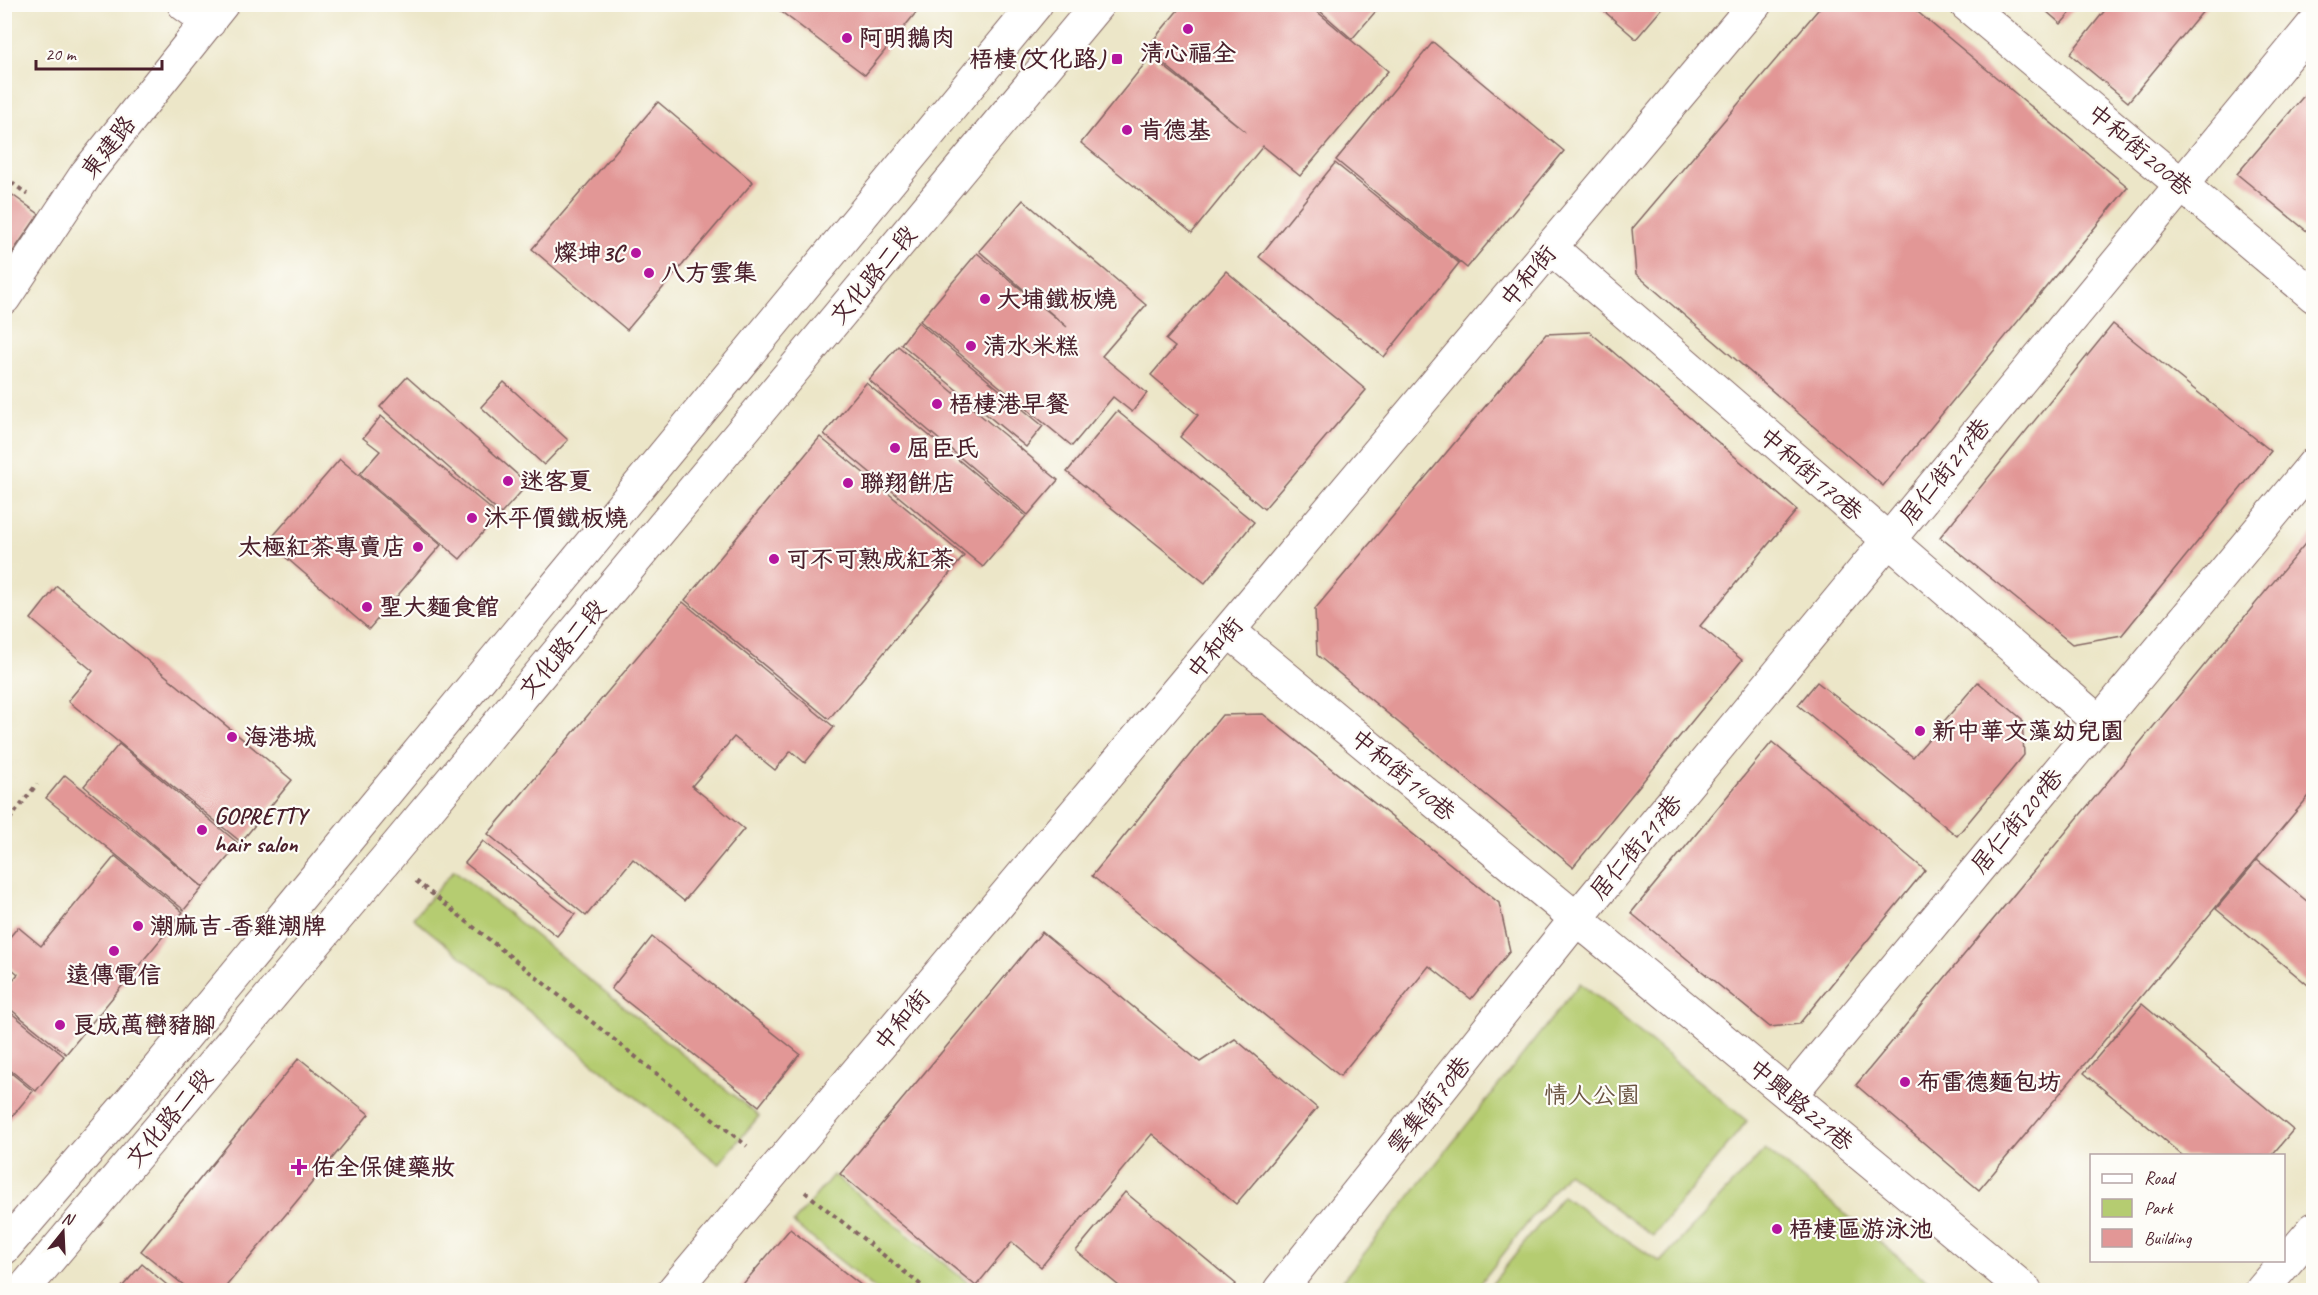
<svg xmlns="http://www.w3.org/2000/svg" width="2318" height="1295" font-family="Caveat,'LXGW WenKai TC',sans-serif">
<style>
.green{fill:#b5cc71;stroke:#80764e;stroke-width:1.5}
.building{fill:#e29796}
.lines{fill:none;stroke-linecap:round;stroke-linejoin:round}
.minor-casing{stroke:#836562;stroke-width:35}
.path{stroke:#836562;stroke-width:4;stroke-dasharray:4.5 4.5;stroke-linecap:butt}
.minor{stroke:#fff;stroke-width:33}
.poi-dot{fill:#b5179e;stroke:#fdfcf7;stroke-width:2}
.labels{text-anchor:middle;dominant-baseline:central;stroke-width:4.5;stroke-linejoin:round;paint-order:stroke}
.poi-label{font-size:24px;font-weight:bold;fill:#4a1f2b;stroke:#fdfcf7;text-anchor:start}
.street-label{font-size:24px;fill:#4a1f2b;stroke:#fdfcf7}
.park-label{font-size:24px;fill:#6a5340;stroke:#fdfcf7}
</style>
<rect width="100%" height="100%" fill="#fdfcf7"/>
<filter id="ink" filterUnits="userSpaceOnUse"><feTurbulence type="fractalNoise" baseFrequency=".0167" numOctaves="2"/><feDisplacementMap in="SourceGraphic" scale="12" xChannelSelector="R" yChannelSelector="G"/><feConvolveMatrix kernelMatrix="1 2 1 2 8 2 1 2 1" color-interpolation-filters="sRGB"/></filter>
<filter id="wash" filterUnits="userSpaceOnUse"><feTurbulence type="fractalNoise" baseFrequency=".008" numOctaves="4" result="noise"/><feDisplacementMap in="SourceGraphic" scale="24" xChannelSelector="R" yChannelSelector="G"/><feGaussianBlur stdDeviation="1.35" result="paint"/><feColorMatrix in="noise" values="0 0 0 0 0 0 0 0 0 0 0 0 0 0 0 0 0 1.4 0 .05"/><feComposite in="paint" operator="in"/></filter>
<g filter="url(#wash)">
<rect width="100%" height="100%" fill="#ece6c8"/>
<g class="green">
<path d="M454,870L759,1116L719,1164L413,918Z"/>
<path d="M1580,983L1747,1121L1653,1236L1567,1173L1475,1290H1335Z"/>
<path d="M1765,1149L1939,1290H1487L1562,1196L1660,1262Z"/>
<path d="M833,1175L977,1290H877L793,1223Z"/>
</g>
<g id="blocks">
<g class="building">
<path d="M771,4H923L865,75Z"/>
<path d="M1183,4H1308L1388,71L1300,176L1263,146L1192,233L1081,143L1151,56L1246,132L1146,49Z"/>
<path d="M1312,4H1382L1352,39Z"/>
<path d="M1596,4H1666L1636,39Z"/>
<path d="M1823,4H1908L2128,187L1883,486L1636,274L1632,229Z"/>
<path d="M2038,4H2078L2061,24Z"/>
<path d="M2110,4H2209L2128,102L2070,54Z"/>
<path d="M1433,42L1564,151L1467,268L1336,160Z"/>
<path d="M2314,84V237L2237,174Z"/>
<path d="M658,102L753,182L627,330L532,249Z"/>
<path d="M1335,163L1459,263L1384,357L1259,257Z"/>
<path d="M4,189L39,214L10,256L4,252Z"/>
<path d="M1023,200L1146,305L1102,356L1147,393L1132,412L1113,397L1072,446L920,321L977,253L1067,327L979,251Z"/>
<path d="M1226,271L1366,390L1264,509L1180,437L1198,415L1151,375L1175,347L1166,340Z"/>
<path d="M918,322L1043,426L1026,447L901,344Z"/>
<path d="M2113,324L2271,451L2122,635L2072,644L1940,537Z"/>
<path d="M1590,332L1797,510L1700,626L1742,660L1573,867L1317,655L1315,609L1546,334Z"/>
<path d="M898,346L1058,480L1028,515L869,380Z"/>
<path d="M407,377L528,484L501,514L380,407Z"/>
<path d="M504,382L568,440L544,465L481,407Z"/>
<path d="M866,383L1026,516L983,567L824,434Z"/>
<path d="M1117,411L1254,522L1205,583L1067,472Z"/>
<path d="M381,416L498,515L460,559L360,474L380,451L363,438Z"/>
<path d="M820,437L964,556L829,719L685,600Z"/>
<path d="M340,459L441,545L369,629L268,542Z"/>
<path d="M2314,533V790L1979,1190L1856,1085Z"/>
<path d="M57,586L292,780L241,842L68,701L93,671L31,619Z"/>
<path d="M683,602L834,727L805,763L791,751L775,770L734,737L692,786L744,829L723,854L684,901L633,859L586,916L488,834Z"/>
<path d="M1817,682L1913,757L1978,682L2022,719L2024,755L1957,836L1798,705Z"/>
<path d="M1263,714L1499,903L1510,951L1471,999L1429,966L1340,1076L1092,876L1222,715Z"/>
<path d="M1772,742L1925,870L1799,1024L1770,1027L1631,913Z"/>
<path d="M119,744L239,844L203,887L84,786Z"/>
<path d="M65,775L203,887L184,910L46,798Z"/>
<path d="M483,841L575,914L557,936L465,863Z"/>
<path d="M115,856L183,912L66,1054L4,1004V990L18,974L4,962V944L18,927L41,946Z"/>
<path d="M2257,860L2314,907V990L2216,909Z"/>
<path d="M1042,932L1200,1062L1235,1039L1317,1108L1236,1204L1152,1134L1041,1267L1012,1242L976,1286L840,1174Z"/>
<path d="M652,937L800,1054L759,1106L611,989Z"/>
<path d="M2142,1004L2293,1130L2271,1156H2183L2084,1073Z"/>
<path d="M4,1007L64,1056L36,1091L4,1065Z"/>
<path d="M299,1058L369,1114L223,1290H190L141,1251Z"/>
<path d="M4,1067L33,1091L4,1126Z"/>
<path d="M1125,1192L1236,1284L1231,1290H1124L1076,1251Z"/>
<path d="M790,1229L867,1290H738Z"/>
<path d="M142,1264L173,1290H126L122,1287Z"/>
</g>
</g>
</g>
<g filter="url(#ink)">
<use href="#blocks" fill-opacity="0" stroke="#836562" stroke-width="1.5"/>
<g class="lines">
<defs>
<g id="minor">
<path d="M184,4L209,22"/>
<path d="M1966,4L2314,296"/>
<path d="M1551,248L2099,722"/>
<path d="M4,298L87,173L222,4"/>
<path d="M1229,631L2025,1290"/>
<path d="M1790,1095L2314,464"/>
<path d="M4,1248L143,1087L1036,4"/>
<path d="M23,1290L387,858L1098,4"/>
<path d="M674,1290L1755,4"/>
<path d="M1280,1290L1577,918L2314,24"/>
<path d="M2262,1290L2314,1229"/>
</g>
</defs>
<use href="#minor" class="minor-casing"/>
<g class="path">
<path d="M4,177L27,194"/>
<path d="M4,827L37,784"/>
<path d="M416,881L747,1146"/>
<path d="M805,1192L927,1290"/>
</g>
<use href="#minor" class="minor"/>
</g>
</g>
<g class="poi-dot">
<circle cx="1188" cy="29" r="6"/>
<circle cx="847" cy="38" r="6"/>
<rect x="1111" y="53" width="12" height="12" rx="3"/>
<circle cx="1127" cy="130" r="6"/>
<circle cx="636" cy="253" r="6"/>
<circle cx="649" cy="273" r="6"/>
<circle cx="985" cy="299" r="6"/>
<circle cx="971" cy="346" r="6"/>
<circle cx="937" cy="404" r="6"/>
<circle cx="895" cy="448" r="6"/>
<circle cx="508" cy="481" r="6"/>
<circle cx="848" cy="483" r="6"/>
<circle cx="472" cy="518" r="6"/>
<circle cx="418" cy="547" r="6"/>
<circle cx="774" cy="559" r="6"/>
<circle cx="367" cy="607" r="6"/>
<circle cx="1920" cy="731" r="6"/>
<circle cx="232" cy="737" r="6"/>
<circle cx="202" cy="830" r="6"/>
<circle cx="138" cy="926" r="6"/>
<circle cx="114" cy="951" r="6"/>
<circle cx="60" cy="1025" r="6"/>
<circle cx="1905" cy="1082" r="6"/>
<path d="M296 1158h6v6h6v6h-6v6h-6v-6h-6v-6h6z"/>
<circle cx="1777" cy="1229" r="6"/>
</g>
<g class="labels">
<g class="poi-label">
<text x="859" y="38">阿明鵝肉</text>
<text x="1188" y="53" text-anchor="middle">清心福全</text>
<text x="1105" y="59" text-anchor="end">梧棲(文化路)</text>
<text x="1139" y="130">肯德基</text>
<text x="624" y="253" text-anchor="end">燦坤3C</text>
<text x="661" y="273">八方雲集</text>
<text x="997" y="299">大埔鐵板燒</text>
<text x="983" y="346">清水米糕</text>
<text x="949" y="404">梧棲港早餐</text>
<text x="907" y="448">屈臣氏</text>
<text x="520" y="481">迷客夏</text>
<text x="860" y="483">聯翔餅店</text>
<text x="484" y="518">沐平價鐵板燒</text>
<text x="406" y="547" text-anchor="end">太極紅茶專賣店</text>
<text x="786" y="559">可不可熟成紅茶</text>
<text x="379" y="607">聖大麵食館</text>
<text x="1932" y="731">新中華文藻幼兒園</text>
<text x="244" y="737">海港城</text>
<text x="214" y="816">GOPRETTY<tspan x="214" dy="28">hair salon</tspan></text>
<text x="150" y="926">潮麻吉-香雞潮牌</text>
<text x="114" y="975" text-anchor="middle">遠傳電信</text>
<text x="72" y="1025">良成萬巒豬腳</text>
<text x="1917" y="1082">布雷德麵包坊</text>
<text x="311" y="1167">佑全保健藥妝</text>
<text x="1789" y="1229">梧棲區游泳池</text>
</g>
<g class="street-label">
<text transform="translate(108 147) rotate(-52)">東建路</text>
<text transform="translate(2140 150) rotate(40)">中和街200巷</text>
<text transform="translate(873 275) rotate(-50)">文化路二段</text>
<text transform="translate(1528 276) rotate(-50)">中和街</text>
<text transform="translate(1945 471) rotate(-51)">居仁街217巷</text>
<text transform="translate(1811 474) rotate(41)">中和街170巷</text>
<text transform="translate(1215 648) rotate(-50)">中和街</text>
<text transform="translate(562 649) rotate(-50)">文化路二段</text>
<text transform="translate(1403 775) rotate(40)">中和街140巷</text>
<text transform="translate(2017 821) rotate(-50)">居仁街209巷</text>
<text transform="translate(1636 847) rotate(-50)">居仁街217巷</text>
<text transform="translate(902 1020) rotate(-50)">中和街</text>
<text transform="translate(1429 1105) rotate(-51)">雲集街70巷</text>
<text transform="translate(1801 1105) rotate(40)">中興路221巷</text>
<text transform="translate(169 1118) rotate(-50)">文化路二段</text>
</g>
<g class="park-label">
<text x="1592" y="1095">情人公園</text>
</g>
</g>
<rect width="2318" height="1295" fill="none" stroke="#fdfcf7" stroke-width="24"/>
<rect x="2090" y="1154" width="195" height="108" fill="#fdfcf7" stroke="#b5a4a5" stroke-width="1.5"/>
<rect x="2102" y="1174" width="30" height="9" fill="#ffffff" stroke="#b5a4a5" stroke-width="1.5"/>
<text x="2144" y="1184" font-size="18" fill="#4a1f2b">Road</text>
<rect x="2102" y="1199" width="30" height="18" fill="#b5cc71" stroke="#b5a4a5" stroke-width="1.5"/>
<text x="2144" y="1214" font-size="18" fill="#4a1f2b">Park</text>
<rect x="2102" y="1229" width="30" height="18" fill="#e29796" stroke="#b5a4a5" stroke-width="1.5"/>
<text x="2144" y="1244" font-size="18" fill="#4a1f2b">Building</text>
<g transform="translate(63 1232) rotate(18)" stroke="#fdfcf7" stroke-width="4.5" paint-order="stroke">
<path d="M0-4.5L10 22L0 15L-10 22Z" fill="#4a1f2b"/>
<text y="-9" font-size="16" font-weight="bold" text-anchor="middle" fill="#4a1f2b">N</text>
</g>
<path d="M36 60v9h126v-9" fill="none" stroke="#4a1f2b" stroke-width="3"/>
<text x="45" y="60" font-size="18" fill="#4a1f2b" stroke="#fdfcf7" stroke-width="4.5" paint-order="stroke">20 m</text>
</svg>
